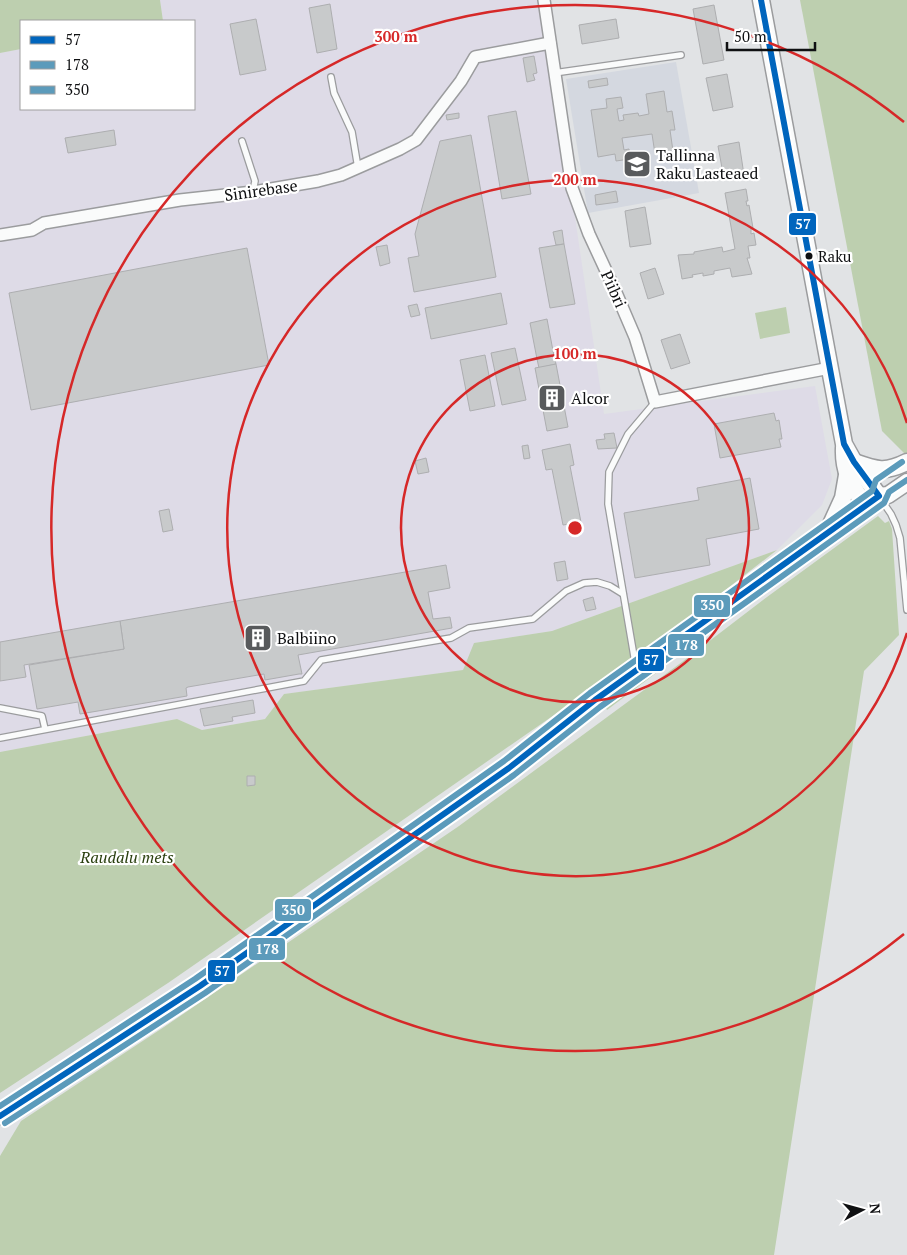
<svg xmlns="http://www.w3.org/2000/svg" width="907" height="1255" font-family="'PT Serif',serif">
<style>
.industrial{fill:#dedbe7}
.built{fill:#d4d8e0}
.green{fill:#bdcfaf}
.building{fill:#c8cacb;stroke:#adaeb0}
.lines{fill:none;stroke-linecap:round;stroke-linejoin:round}
.lane-casing{stroke:#9b9c9e;stroke-width:8}
.street-casing{stroke:#9b9c9e;stroke-width:14}
.secondary-casing{stroke:#9b9c9e;stroke-width:19}
.lane{stroke:#fafbfb;stroke-width:5.5}
.street{stroke:#fafbfb;stroke-width:11}
.secondary{stroke:#fafbfb;stroke-width:16}
.bus-1-casing{stroke:#fff;stroke-width:10}
.bus-2-casing{stroke:#fff;stroke-width:10}
.bus-3-casing{stroke:#fff;stroke-width:10}
.bus-1{stroke:#0065bd;stroke-width:6}
.bus-2{stroke:#5c9bbb;stroke-width:6}
.bus-3{stroke:#5c9bbb;stroke-width:6}
.ring{fill:none;stroke:#d62828;stroke-width:2.5}
.bus-dot{fill:#0f1012;stroke:#fff;stroke-width:2}
.labels{text-anchor:middle;dominant-baseline:central;stroke-width:4.5;stroke-linejoin:round;paint-order:stroke}
.bus-label{font-size:15px;fill:#0f1012;stroke:#fff;text-anchor:start}
.poi-label{font-size:16px;fill:#0f1012;stroke:#fff;text-anchor:start}
.street-label{font-size:16px;fill:#0f1012;stroke:#fff}
.park-label{font-size:16px;font-style:italic;fill:#283e0d;stroke:#fff}
.centre{fill:#d62828;stroke:#fff;stroke-width:2.5}
.ring-label{font-size:15px;text-anchor:middle;font-weight:bold;fill:#d62828;stroke:#fff;stroke-width:4.5;stroke-linejoin:round;paint-order:stroke}
.line-badge{stroke:#fff;stroke-width:2}
.badge-label{font-size:14px;text-anchor:middle;font-weight:bold;fill:#fff}
</style>
<rect width="100%" height="100%" fill="#e1e3e5"/>
<path class="industrial" d="M160,0H543L604,414L815,386L832,479L822,505L777,550L552,631L475,643L464,670L284,694L265,719L202,730L177,719L0,752V53L21,49V109H194V21H163Z"/>
<path class="built" d="M676,62L699,193L588,213L566,79Z"/>
<g class="green">
<path d="M0,0H160L163,21H21V49L0,53Z"/>
<path d="M800,0H907V454L906,455L882,431Z"/>
<path d="M786,307L790,333L760,339L755,313Z"/>
<path d="M878,516L885,523L889,521L892,529L899,635L864,671L774,1255H0V1156L21,1121L164,1027L459,826L682,662L767,597Z"/>
<path d="M777,550L652,647L168,983L0,1093V752L177,719L202,730L265,719L284,694L463,670L474,643L552,631Z"/>
<path d="M683,649L684,652L607,710L605,706L606,702Z"/>
</g>
<g class="building">
<path d="M330,4L337,49L317,53L309,8Z"/>
<path d="M714,5L724,60L703,64L693,9Z"/>
<path d="M256,19L266,70L240,75L230,24Z"/>
<path d="M616,19L619,38L582,44L579,25Z"/>
<path d="M534,56L537,73L533,74L535,80L527,82L523,58Z"/>
<path d="M727,74L733,107L713,111L706,78Z"/>
<path d="M607,78L608,85L589,88L588,81Z"/>
<path d="M664,91L667,112L672,111L675,130H670L673,151L655,154L652,134L622,138L624,150L629,149L630,159L616,161L615,154L598,157L591,110L607,108L606,99L621,97L623,108L617,109L619,121L624,120L623,115L638,113L639,116L649,114L646,94Z"/>
<path d="M516,111L531,194L502,199L488,116Z"/>
<path d="M459,113V118L447,120L446,115Z"/>
<path d="M114,130L116,145L68,153L65,138Z"/>
<path d="M471,135L496,277L414,292L408,258L419,256L415,234L440,141Z"/>
<path d="M739,142L744,175L724,179L718,146Z"/>
<path d="M746,189L748,201H746L747,206L749,205L753,228L751,229V234L754,233L756,245L748,246L750,258H747L752,274L732,277L730,268L714,271V274L703,276V273L692,275L693,277L682,279L678,255L694,254V252L722,247L723,252L735,249L725,193Z"/>
<path d="M616,191L618,202L596,205L595,195Z"/>
<path d="M645,207L651,244L630,247L625,211Z"/>
<path d="M562,230L564,244L556,245L553,232Z"/>
<path d="M564,244L575,304L550,308L539,248Z"/>
<path d="M387,245L390,263L380,266L376,247Z"/>
<path d="M247,248L269,365L31,410L9,293Z"/>
<path d="M655,268L664,294L648,299L640,273Z"/>
<path d="M501,293L507,324L431,339L425,308Z"/>
<path d="M417,304L420,315L411,317L408,306Z"/>
<path d="M547,319L554,356L537,359L530,323Z"/>
<path d="M680,334L690,363L671,369L661,340Z"/>
<path d="M515,348L526,400L502,405L491,353Z"/>
<path d="M485,355L495,406L470,411L460,360Z"/>
<path d="M554,356L556,364L539,368L537,359Z"/>
<path d="M556,364L568,427L547,431L535,368Z"/>
<path d="M774,413L776,421L779,420L782,439H779L781,447L720,458L714,424Z"/>
<path d="M614,433L617,448L598,449L596,440L605,439L604,434Z"/>
<path d="M570,444L574,465L570,466L581,522L563,525L552,469L546,470L542,450Z"/>
<path d="M528,445L530,458L524,459L522,446Z"/>
<path d="M426,458L429,472L418,474L415,461Z"/>
<path d="M750,478L759,529L706,539L710,565L635,578L624,513L699,500L697,488Z"/>
<path d="M169,509L173,530L163,532L159,511Z"/>
<path d="M565,561L568,579L557,581L554,563Z"/>
<path d="M446,565L450,588L428,592L433,619L450,617L452,628L298,655L302,674H299L265,680L264,674L188,687L186,688L187,696L80,714L78,702L37,709L29,665L124,649L120,621Z"/>
<path d="M593,597L596,609L586,611L583,600Z"/>
<path d="M120,621L124,649L24,665L26,677L0,681V642Z"/>
<path d="M253,700L255,713L232,717L233,721L204,726L200,709Z"/>
<path d="M247,776H255V785L247,786Z"/>
</g>
<g class="lines">
<defs>
<g id="lane">
<path d="M554,73L681,55"/>
<path d="M331,77L334,93L352,132L358,168"/>
<path d="M242,141L255,181L253,191"/>
<path d="M880,498L891,514L896,525L900,538L907,610"/>
<path d="M636,668L608,504L609,472L628,434L655,402"/>
<path d="M0,708L42,716L45,729"/>
<path d="M0,738L304,681L321,660L451,638L469,628L533,619L566,591L584,583L597,582L610,586L623,594"/>
</g>
<g id="street">
<path d="M544,0L572,188L589,234L614,288L635,337L655,402L830,368"/>
<path d="M0,235L32,230L44,223L180,200L253,192L318,181L341,175L400,149L416,140L461,81L475,57L550,43"/>
</g>
<g id="secondary">
<path d="M761,0L844,444L854,462L879,496"/>
<path d="M844,448C843,473 852,485 865,506"/>
<path d="M854,462C877,470 885,473 907,462"/>
<path d="M828,531L843,498L847,475"/>
<path d="M0,1116L200,986L299,916L509,768L595,700L758,582L879,496L888,495L907,482"/>
</g>
</defs>
<use href="#lane" class="lane-casing"/>
<use href="#street" class="street-casing"/>
<use href="#secondary" class="secondary-casing"/>
<use href="#lane" class="lane"/>
<use href="#street" class="street"/>
<use href="#secondary" class="secondary"/>
<defs>
<path id="bus-1" d="M0,1116L200,986L509,768L595,700L879,496L854,462L844,444L761,0"/>
<path id="bus-2" d="M5,1123L205,993L514,775L600,707L884,503L889,492L907,480"/>
<path id="bus-3" d="M0,1106L195,979L504,761L590,693L872,491L876,480L902,462"/>
</defs>
<use href="#bus-1" class="bus-1-casing"/>
<use href="#bus-2" class="bus-2-casing"/>
<use href="#bus-3" class="bus-3-casing"/>
<use href="#bus-1" class="bus-1"/>
<use href="#bus-2" class="bus-2"/>
<use href="#bus-3" class="bus-3"/>
</g>
<g class="ring">
<circle cx="575" cy="528" r="174"/>
<path d="M907 633A348 348 0 1 1 907 423"/>
<path d="M904 934A523 523 0 1 1 904 122"/>
</g>
<defs>
<symbol id="school-square" viewBox="-11 -11 22 22"><rect x="-9" y="-9" width="18" height="18" rx="4" fill="#585a5c" stroke="#fff"/><path d="M0-5L7-2L0 1L-7-2ZM-4 1L0 2.5L4 1V4Q0 6-4 4Z" fill="#fff"/></symbol>
<symbol id="building-square" viewBox="-11 -11 22 22"><rect x="-9" y="-9" width="18" height="18" rx="4" fill="#585a5c" stroke="#fff"/><path d="M-4-6H4V6H1V3H-1V6H-4ZM-2.5-4.3h1.7v1.8h-1.7ZM.8-4.3h1.7v1.8H.8ZM-2.5-1h1.7V.8h-1.7ZM.8-1h1.7V.8H.8Z" fill="#fff"/></symbol>
</defs>
<g fill-rule="evenodd">
<use href="#school-square" x="621" y="148" width="32" height="32"/>
<use href="#building-square" x="536" y="382" width="32" height="32"/>
<use href="#building-square" x="242" y="622" width="32" height="32"/>
</g>
<circle class="bus-dot" cx="809" cy="256" r="4.5"/>
<g class="labels">
<g class="bus-label">
<text x="818" y="256">Raku</text>
</g>
<g class="poi-label">
<text x="656" y="155">Tallinna<tspan x="656" dy="18">Raku Lasteaed</tspan></text>
<text x="571" y="398">Alcor</text>
<text x="277" y="638">Balbiino</text>
</g>
<g class="street-label">
<text transform="translate(261 190) rotate(-8)">Sinirebase</text>
<text transform="translate(614 289) rotate(66)">Piibri</text>
</g>
<g class="park-label">
<text x="127" y="857">Raudalu mets</text>
</g>
</g>
<circle cx="575" cy="528" r="8" class="centre"/>
<g class="ring-label">
<text x="396" y="42">300 m</text>
<text x="575" y="185">200 m</text>
<text x="575" y="359">100 m</text>
</g>
<g class="line-badge">
<rect x="788" y="212" width="29" height="24" rx="5" fill="#0065bd"/>
<rect x="693" y="594" width="38" height="24" rx="5" fill="#5c9bbb"/>
<rect x="667" y="633" width="38" height="24" rx="5" fill="#5c9bbb"/>
<rect x="637" y="648" width="28" height="24" rx="5" fill="#0065bd"/>
<rect x="274" y="898" width="38" height="24" rx="5" fill="#5c9bbb"/>
<rect x="248" y="937" width="38" height="24" rx="5" fill="#5c9bbb"/>
<rect x="207" y="959" width="29" height="24" rx="5" fill="#0065bd"/>
</g>
<g class="badge-label">
<text x="803" y="229">57</text>
<text x="712" y="610">350</text>
<text x="686" y="650">178</text>
<text x="651" y="665">57</text>
<text x="293" y="915">350</text>
<text x="267" y="954">178</text>
<text x="222" y="976">57</text>
</g>
<rect x="20" y="20" width="175" height="90" fill="#ffffff" stroke="#9f9fa0"/>
<rect x="30" y="36" width="25" height="8" fill="#0065bd" stroke="#9f9fa0"/>
<text x="65" y="45" font-size="15" fill="#0f1012">57</text>
<rect x="30" y="61" width="25" height="8" fill="#5c9bbb" stroke="#9f9fa0"/>
<text x="65" y="70" font-size="15" fill="#0f1012">178</text>
<rect x="30" y="86" width="25" height="8" fill="#5c9bbb" stroke="#9f9fa0"/>
<text x="65" y="95" font-size="15" fill="#0f1012">350</text>
<g transform="translate(862 1210) rotate(84)" stroke="#ffffff" stroke-width="4" paint-order="stroke">
<path d="M0-4L9 19L0 12L-9 19Z" fill="#0f1012"/>
<text y="-8" font-size="14" font-weight="bold" text-anchor="middle" fill="#0f1012">N</text>
</g>
<path d="M727 42v8h88v-8" fill="none" stroke="#0f1012" stroke-width="2.5"/>
<text x="734" y="42" font-size="15" fill="#0f1012" stroke="#ffffff" stroke-width="4" paint-order="stroke">50 m</text>
</svg>
